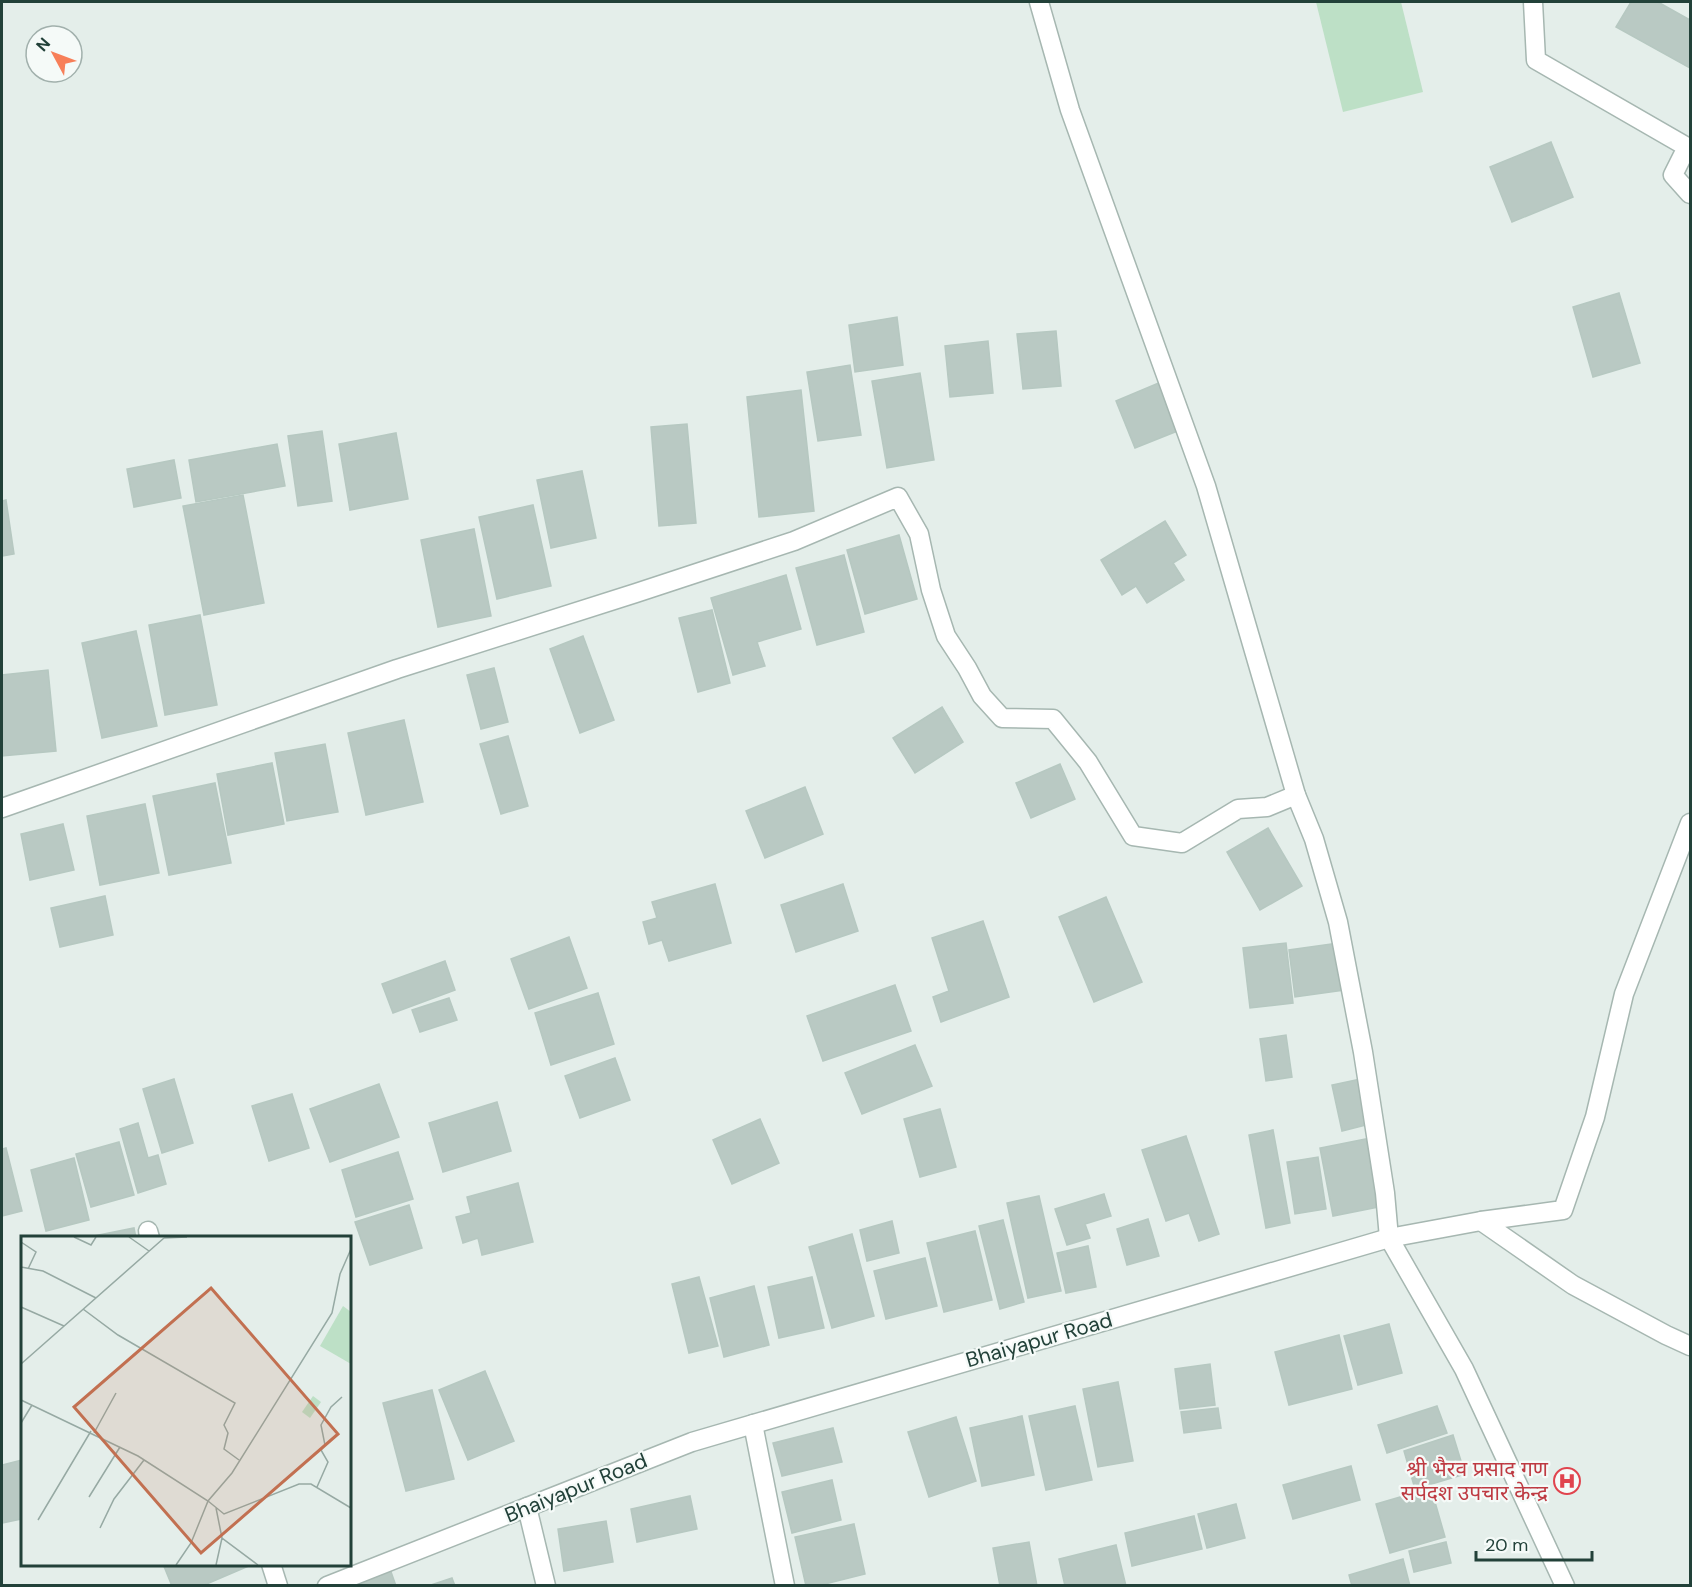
<svg xmlns="http://www.w3.org/2000/svg" width="1692" height="1587" font-family="'DM Sans','Noto Sans Devanagari',sans-serif">
<style>
.park{fill:#bde0c6}
.building{fill:#b9c9c3;stroke:#b6c8c1;stroke-width:1.5}
.lines{fill:none;stroke-linecap:round;stroke-linejoin:round}
.minor-casing{stroke:#a6b7b1;stroke-width:21}
.minor{stroke:#fff;stroke-width:18}
.labels{text-anchor:middle;dominant-baseline:central;stroke-width:4.5;stroke-linejoin:round;paint-order:stroke}
.street-label{font-size:21px;fill:#224139;stroke:#f5faf8}
.health-label{font-size:21px;fill:#be3a42;stroke:#f5faf8;text-anchor:end}
.inset-road{fill:none;stroke:#96a9a3;stroke-width:1.5}
.view{fill:#c27051;fill-opacity:0.15;stroke:#c27051;stroke-width:3}
.inset-edge{fill:none;stroke:#224139;stroke-width:3}
</style>
<rect width="100%" height="100%" fill="#e4eeea"/>
<path class="park" d="M1316,2H1401L1423,92L1343,112Z"/>
<g class="building">
<path d="M1631,2H1658L1690,20V68L1616,27Z"/>
<path d="M1551,142L1573,197L1512,222L1490,167Z"/>
<path d="M1619,293L1640,363L1593,377L1573,307Z"/>
<path d="M897,317L903,365L855,372L849,325Z"/>
<path d="M1056,331L1061,386L1023,389L1017,334Z"/>
<path d="M988,341L993,393L950,397L945,346Z"/>
<path d="M850,365L861,435L818,441L807,372Z"/>
<path d="M920,373L934,460L887,468L872,381Z"/>
<path d="M1161,382L1180,430L1135,448L1116,401Z"/>
<path d="M801,390L814,511L759,517L747,397Z"/>
<path d="M687,424L696,523L659,526L651,427Z"/>
<path d="M322,431L332,501L298,506L288,436Z"/>
<path d="M396,433L408,499L350,510L339,444Z"/>
<path d="M277,444L285,486L196,502L189,460Z"/>
<path d="M174,460L181,498L134,507L127,469Z"/>
<path d="M582,471L596,538L551,548L537,480Z"/>
<path d="M243,495L264,603L204,615L183,506Z"/>
<path d="M6,500L14,554L2,556V501Z"/>
<path d="M533,505L551,586L497,599L479,517Z"/>
<path d="M1165,521L1186,555L1173,563L1184,580L1147,603L1136,586L1122,595L1101,560Z"/>
<path d="M474,529L491,616L438,627L421,540Z"/>
<path d="M899,535L917,599L865,614L847,550Z"/>
<path d="M844,555L864,632L817,645L796,568Z"/>
<path d="M786,575L801,629L757,642L765,666L733,675L711,598Z"/>
<path d="M712,610L730,683L698,692L679,618Z"/>
<path d="M200,615L217,705L165,715L149,625Z"/>
<path d="M136,631L157,726L102,738L82,643Z"/>
<path d="M583,636L614,720L580,733L550,649Z"/>
<path d="M494,668L508,722L481,729L467,675Z"/>
<path d="M48,670L56,751L2,756V675Z"/>
<path d="M942,707L963,742L915,773L893,738Z"/>
<path d="M404,720L423,802L366,815L348,733Z"/>
<path d="M508,736L528,806L501,814L480,744Z"/>
<path d="M325,744L338,812L287,821L275,753Z"/>
<path d="M272,763L284,824L228,835L217,774Z"/>
<path d="M1060,764L1075,799L1031,818L1016,783Z"/>
<path d="M215,783L231,863L169,875L153,796Z"/>
<path d="M805,787L823,834L765,858L746,811Z"/>
<path d="M145,804L159,873L100,885L87,816Z"/>
<path d="M63,824L74,870L30,880L21,834Z"/>
<path d="M1268,828L1302,886L1260,910L1227,852Z"/>
<path d="M715,884L731,943L669,961L662,940L649,944L643,922L657,918L652,902Z"/>
<path d="M843,884L858,931L796,952L781,905Z"/>
<path d="M105,896L113,935L60,947L51,908Z"/>
<path d="M1106,897L1142,982L1094,1002L1059,917Z"/>
<path d="M983,921L1009,997L941,1022L933,997L949,991L932,938Z"/>
<path d="M569,937L587,988L529,1009L511,959Z"/>
<path d="M1286,943L1293,1003L1250,1008L1243,948Z"/>
<path d="M1338,943L1344,990L1295,997L1289,950Z"/>
<path d="M445,961L455,990L393,1013L382,984Z"/>
<path d="M895,985L911,1031L823,1061L807,1016Z"/>
<path d="M598,993L614,1044L551,1065L535,1013Z"/>
<path d="M449,998L457,1020L420,1032L412,1010Z"/>
<path d="M1286,1035L1292,1077L1266,1081L1260,1039Z"/>
<path d="M915,1045L932,1086L862,1114L845,1073Z"/>
<path d="M615,1058L630,1100L580,1118L565,1076Z"/>
<path d="M174,1079L193,1143L162,1153L143,1089Z"/>
<path d="M1361,1079L1370,1124L1342,1131L1332,1085Z"/>
<path d="M379,1084L399,1137L330,1162L310,1109Z"/>
<path d="M292,1094L309,1148L269,1161L252,1106Z"/>
<path d="M497,1102L511,1151L443,1172L429,1123Z"/>
<path d="M940,1109L956,1167L920,1177L904,1119Z"/>
<path d="M760,1119L779,1163L732,1184L713,1140Z"/>
<path d="M138,1123L148,1158L158,1155L166,1184L138,1193L120,1129Z"/>
<path d="M1273,1130L1290,1223L1266,1228L1249,1135Z"/>
<path d="M1186,1136L1219,1234L1199,1241L1189,1213L1166,1221L1142,1150Z"/>
<path d="M1366,1139L1379,1207L1333,1216L1320,1148Z"/>
<path d="M119,1142L134,1195L91,1207L76,1154Z"/>
<path d="M6,1148L22,1211L2,1216V1149Z"/>
<path d="M398,1152L413,1199L356,1217L342,1170Z"/>
<path d="M1318,1157L1326,1209L1295,1214L1287,1162Z"/>
<path d="M74,1158L89,1220L46,1231L31,1170Z"/>
<path d="M518,1183L533,1242L482,1255L478,1238L463,1243L456,1217L471,1213L467,1197Z"/>
<path d="M1104,1194L1111,1216L1085,1224L1090,1238L1067,1245L1055,1209Z"/>
<path d="M1039,1196L1061,1291L1028,1298L1007,1203Z"/>
<path d="M409,1205L422,1248L370,1265L355,1222Z"/>
<path d="M1148,1219L1159,1256L1127,1265L1117,1229Z"/>
<path d="M1003,1220L1024,1302L1000,1309L979,1226Z"/>
<path d="M892,1221L899,1253L867,1261L860,1230Z"/>
<path d="M134,1228L136,1238H84Z"/>
<path d="M975,1231L992,1300L944,1312L927,1243Z"/>
<path d="M852,1234L874,1316L832,1328L809,1247Z"/>
<path d="M1088,1246L1096,1287L1066,1293L1057,1253Z"/>
<path d="M925,1258L937,1306L886,1319L874,1271Z"/>
<path d="M699,1277L718,1346L689,1353L672,1284Z"/>
<path d="M812,1277L824,1328L779,1338L768,1287Z"/>
<path d="M754,1286L769,1345L724,1357L710,1298Z"/>
<path d="M1389,1324L1402,1373L1358,1385L1344,1336Z"/>
<path d="M1339,1335L1352,1389L1289,1405L1275,1352Z"/>
<path d="M1210,1364L1215,1405L1180,1409L1175,1369Z"/>
<path d="M485,1371L514,1441L468,1460L439,1390Z"/>
<path d="M1118,1382L1133,1461L1098,1467L1083,1389Z"/>
<path d="M432,1390L454,1479L406,1491L383,1403Z"/>
<path d="M1075,1406L1092,1480L1046,1490L1029,1416Z"/>
<path d="M1437,1406L1447,1433L1387,1453L1378,1425Z"/>
<path d="M1218,1408L1221,1428L1184,1433L1181,1412Z"/>
<path d="M1022,1416L1034,1475L982,1486L970,1428Z"/>
<path d="M956,1417L976,1481L929,1497L908,1432Z"/>
<path d="M833,1428L842,1462L782,1476L773,1443Z"/>
<path d="M1453,1435L1465,1474L1415,1489L1404,1451Z"/>
<path d="M22,1460V1519L2,1523V1465Z"/>
<path d="M1351,1466L1360,1500L1293,1519L1283,1485Z"/>
<path d="M832,1480L841,1520L792,1533L782,1492Z"/>
<path d="M1431,1488L1445,1537L1390,1553L1376,1504Z"/>
<path d="M690,1496L697,1529L637,1542L631,1509Z"/>
<path d="M1236,1504L1245,1538L1207,1548L1198,1514Z"/>
<path d="M1194,1516L1202,1549L1132,1566L1125,1533Z"/>
<path d="M606,1521L613,1562L564,1571L558,1529Z"/>
<path d="M854,1524L865,1574L817,1586H806L795,1537Z"/>
<path d="M1029,1542L1037,1586H1000L993,1548Z"/>
<path d="M1446,1542L1451,1563L1414,1572L1409,1551Z"/>
<path d="M1116,1545L1126,1586H1065L1059,1559Z"/>
<path d="M1403,1559L1410,1586H1352L1349,1575Z"/>
<path d="M163,1564H251V1565L202,1586H172Z"/>
<path d="M390,1569L396,1586H345Z"/>
<path d="M452,1578L455,1586H428Z"/>
</g>
<g class="lines">
<defs>
<g id="minor">
<path d="M1039,2L1070,110L1206,486L1296,795L1314,839L1338,922L1363,1052L1385,1193L1389,1238L1481,1221L1563,1210L1595,1117L1624,994L1690,823"/>
<path d="M1533,2L1536,60L1687,147L1673,175L1690,194"/>
<path d="M2,808L397,669L636,593L794,541L898,497L919,534L931,590L946,636L967,668L982,696L1002,718L1053,719L1088,762L1133,836L1182,843L1238,809L1267,807L1296,795"/>
<path d="M1481,1221L1573,1285L1666,1335L1690,1346"/>
<path d="M148,1231L150,1238"/>
<path d="M753,1424L785,1586"/>
<path d="M527,1507L546,1586"/>
<path d="M271,1564L278,1586"/>
<path d="M327,1586L692,1442L1389,1238L1464,1369L1565,1586"/>
</g>
</defs>
<use href="#minor" class="minor-casing"/>
<use href="#minor" class="minor"/>
</g>
<defs>
<symbol id="hospital-ring" viewBox="-11 -11 22 22"><circle r="9.5" fill="#f5faf8" stroke="#e0444e" stroke-width="1.5"/><path d="M-5-5h3v3.5h4V-5h3V5h-3V1.5h-4V5h-3Z" fill="#e0444e"/></symbol>
</defs>
<g fill-rule="evenodd">
<use href="#hospital-ring" x="1552" y="1466" width="30" height="30"/>
</g>
<g class="labels">
<g class="street-label">
<text transform="translate(1039 1340) rotate(-16)">Bhaiyapur Road</text>
<text transform="translate(576 1488) rotate(-22)">Bhaiyapur Road</text>
</g>
<g class="health-label">
<text x="1548" y="1469">श्री भैरव प्रसाद गण<tspan x="1548" dy="24">सर्पदश उपचार केन्द्र</tspan></text>
</g>
</g>
<g transform="translate(21 1236)">
<rect width="330" height="330" fill="#e4eeea"/>
<path d="M322,70L330,76V128L299,110Z" fill="#bde0c6"/>
<path d="M292,160L300,166L289,182L281,176Z" fill="#bde0c6"/>
<path class="inset-road" d="M53,1L70,9L75,1M108,1L128,15M143,2L166,1M0,6L15,16L7,33M330,13L319,38L311,77L211,237L187,265L203,278L278,248H290L330,272M0,31L22,35L75,62M0,71L43,90M62,73L97,99L214,167L203,189L207,197L203,213L218,224M0,128L143,2M0,164L117,220L187,265L170,307L155,329M0,187L11,169M73,197L95,157M296,251L307,226L300,214L304,209L300,189L310,171L321,161M68,261L99,211M195,272L201,302L237,329M17,284L70,195M79,292L93,263L123,224M195,329L201,302"/>
<path class="view" d="M190,52L317,198L180,317L53,171Z"/>
<rect width="330" height="330" class="inset-edge"/>
</g>
<rect width="1692" height="1587" fill="none" stroke="#224139" stroke-width="6"/>
<g transform="translate(54 54) rotate(311)"><circle r="28" fill="#f5faf8" stroke="#a1b0ac" stroke-width="1.5"/>
<path d="M0-4.5L10 22L0 15L-10 22Z" fill="#f77f59"/>
<text y="-9" font-size="16" font-weight="bold" text-anchor="middle" fill="#224139">N</text>
</g>
<path d="M1476 1551v9h116v-9" fill="none" stroke="#224139" stroke-width="3"/>
<text x="1485" y="1551" font-size="18" fill="#224139" stroke="#f5faf8" stroke-width="4.5" paint-order="stroke">20 m</text>
</svg>
